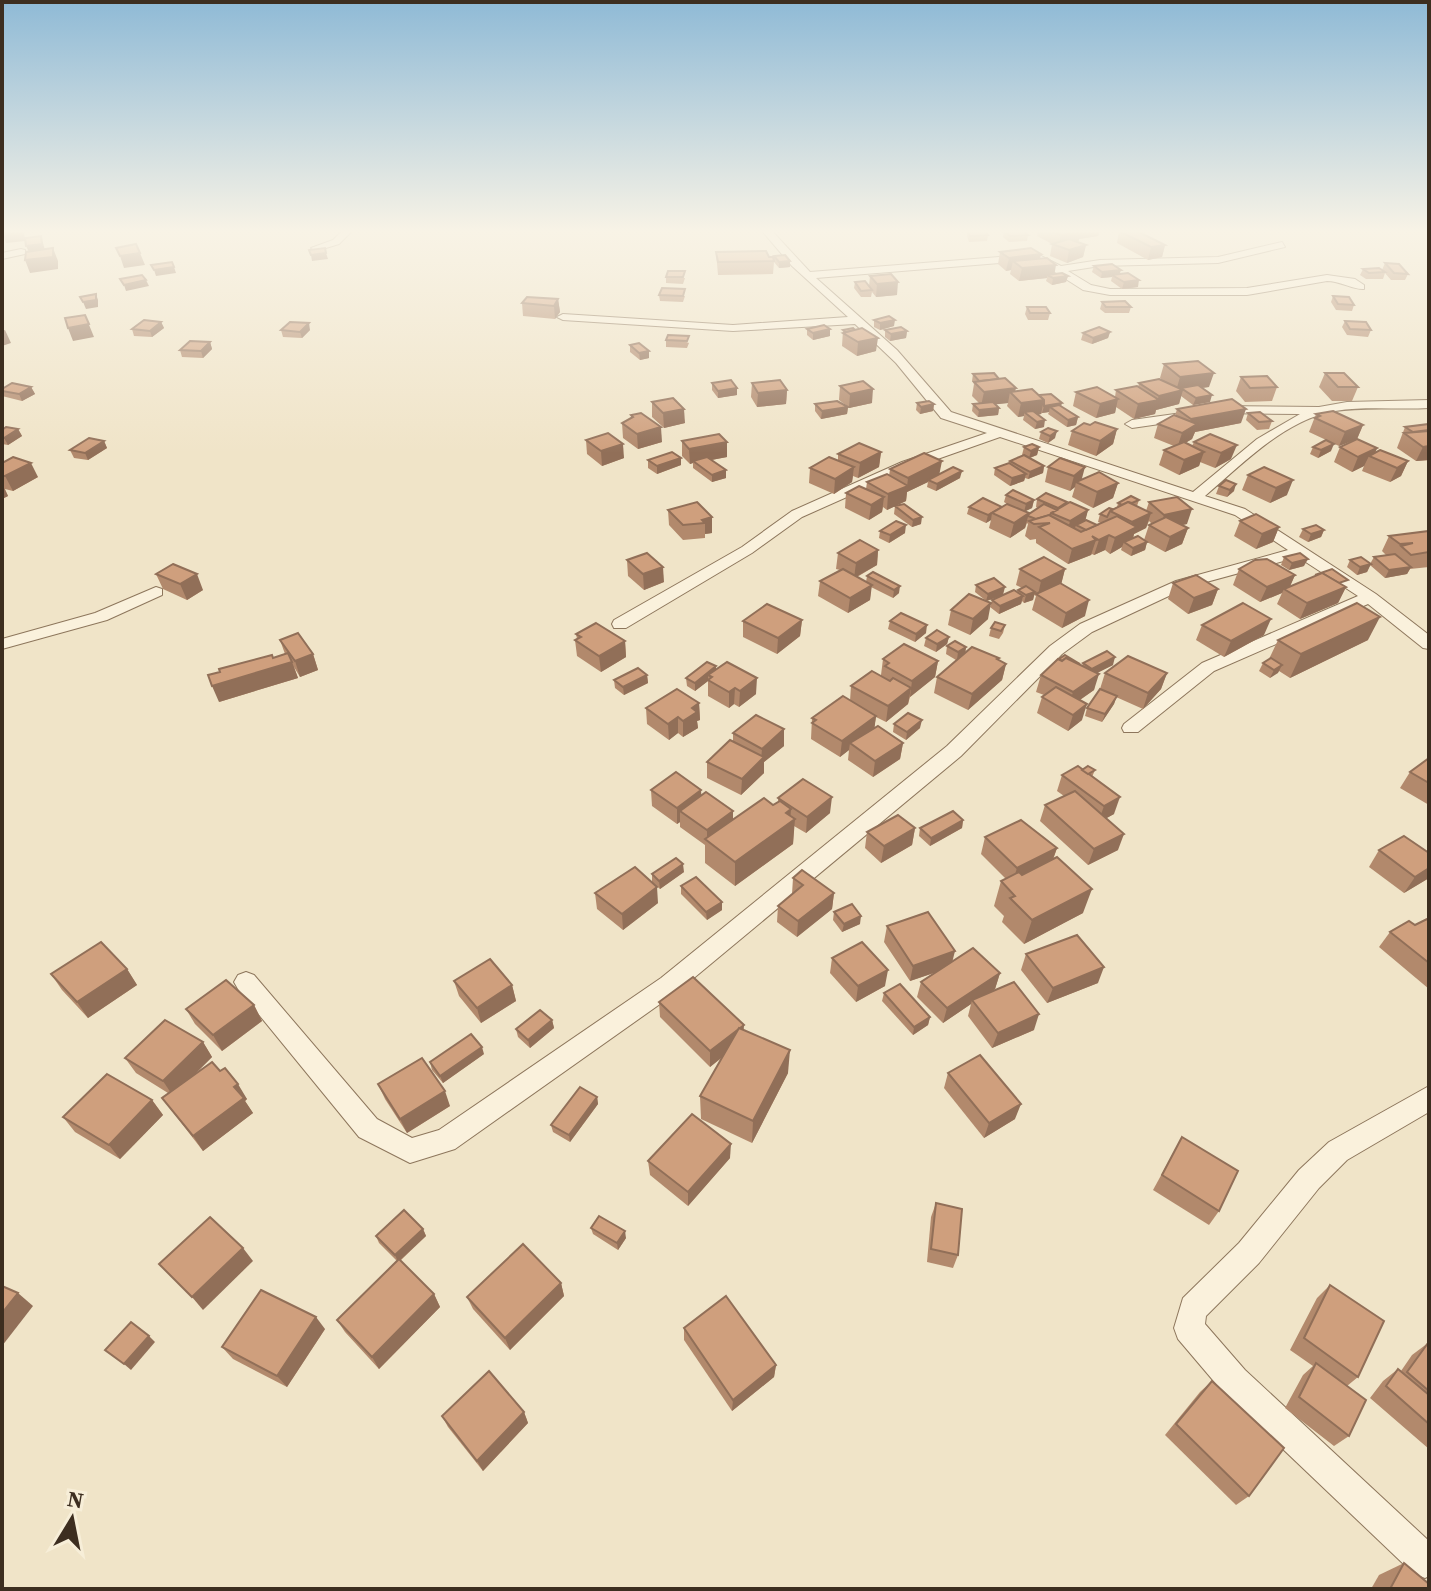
<svg xmlns="http://www.w3.org/2000/svg" width="1431" height="1591" font-family="'Source Serif 4',serif">
<style>
.lines{fill:none;stroke-linecap:round;stroke-linejoin:round}
.minor-casing{stroke:#8d765c;stroke-width:2}
.minor{fill:#faf1dc;fill-rule:evenodd}
.wall{fill:#b2896c;fill-rule:evenodd}
.shaded-wall{fill:#916f58}
.building{fill:#cf9f7d;stroke:#916f58;stroke-width:2}
</style>
<rect width="100%" height="100%" fill="#f0e4c8"/>
<g class="lines">
<defs>
<g id="minor">
<path d="M342,231H352L339,244L316,251L311,248L333,240Z"/>
<path d="M762,231H772L810,272L1037,254L1061,266L1100,260L1218,257L1282,242L1285,247L1218,263L1100,266L1068,271L1091,285L1110,289L1247,288L1327,275L1355,279L1364,285V289C1354,290 1340,281 1327,281L1247,295H1110L1083,290L1036,260L816,278L897,350L951,412L1193,492L1257,439L1300,414L1220,413L1214,409L1215,406L1319,407L1347,402L1429,400V408C1398,410 1366,406 1335,411C1284,420 1243,464 1205,496L1245,509L1376,594L1429,635V649L1423,648L1368,604L1214,671L1138,732H1124L1122,728L1124,724L1202,663L1358,596L1298,557L1188,587L1092,632L1062,654L961,756L677,992L455,1149L410,1163L359,1137L238,989L234,982L238,975L246,972L254,975L377,1119L412,1138L439,1130L661,978L947,746L1050,646L1080,624L1176,581L1288,550L1235,515L1000,437L912,468L802,517L752,553L626,628H614L612,624L614,620L742,547L792,511L902,462L987,433L941,418L896,363L855,324L733,331L563,320L557,317L563,314L733,325L848,317L792,266Z"/>
<path d="M21,249L25,250V254L2,259V253Z"/>
<path d="M1189,412L1196,416L1194,419L1132,428L1125,424L1132,420Z"/>
<path d="M156,587L162,589V595L107,620L2,649V639L95,613Z"/>
<path d="M1429,1086V1112L1347,1160L1319,1188L1259,1263L1206,1316L1205,1324L1245,1370L1429,1541V1576L1425,1578L1413,1573L1223,1392L1178,1339L1174,1328L1183,1298L1239,1243L1299,1170L1329,1142Z"/>
</g>
</defs>
<use href="#minor" class="minor-casing"/>
<use href="#minor" class="minor"/>
</g>
<g class="wall">
<path d="M967,231L988,235L987,241L969,242L967,236Z"/>
<path d="M1004,231L1028,235L1027,241L1009,242L1003,237Z"/>
<path d="M1038,231H1100L1098,236L1079,239L1078,242L1086,245L1083,257L1067,263L1050,256L1052,244L1037,236Z"/>
<path d="M1119,231L1165,245L1162,257L1148,260L1117,243Z"/>
<path d="M716,252L769,257L774,261V256L790,267L779,268L774,262L773,274L718,275Z"/>
<path d="M1000,252L1041,254L1040,259L1055,274L1068,276L1066,282L1052,285L1046,281L1047,278L1019,281L1010,274L1011,270L1006,271L998,264Z"/>
<path d="M1385,263L1408,274L1405,280H1391L1385,273L1383,279H1366L1360,275L1363,269L1382,270Z"/>
<path d="M1094,266L1120,274L1138,287L1122,289L1111,281L1112,277L1101,278L1092,272Z"/>
<path d="M870,276L897,295L876,297L872,292L871,297H861L854,288L855,282L869,286Z"/>
<path d="M666,277L685,278L683,284L666,283Z"/>
<path d="M659,295L685,296L683,302L660,301Z"/>
<path d="M1333,296L1354,305L1352,311L1336,310L1331,302Z"/>
<path d="M558,299L560,312L555,319L523,316L522,303Z"/>
<path d="M1102,302L1131,307L1129,313H1105L1100,309Z"/>
<path d="M1027,307L1050,313L1048,320H1028L1025,314Z"/>
<path d="M874,320L894,326L880,330L874,327Z"/>
<path d="M1345,321L1371,330L1368,337L1347,335L1342,327Z"/>
<path d="M161,322L164,328L152,337L134,336L132,329Z"/>
<path d="M807,329L830,336L813,340L807,335Z"/>
<path d="M281,330H310L302,338L283,337Z"/>
<path d="M843,330H855L876,351L857,356L842,346Z"/>
<path d="M885,330L907,331L906,338L890,341L885,337Z"/>
<path d="M1110,332L1108,338L1092,344L1081,340L1083,333Z"/>
<path d="M668,335L689,343L687,348L666,347V340Z"/>
<path d="M210,342L212,349L203,358L182,357L180,350Z"/>
<path d="M630,345L649,358L640,360L630,352Z"/>
<path d="M1164,364L1209,387L1201,388L1210,402L1193,405L1181,396L1179,404L1156,410L1155,414L1134,419L1116,407L1115,413L1096,418L1073,406L1076,392L1115,397L1116,390L1138,387L1139,383L1165,382L1160,378Z"/>
<path d="M1325,373L1358,387L1352,401H1332L1319,387Z"/>
<path d="M973,374L999,379L1015,391L1039,395L1061,407L1078,417L1076,425L1067,427L1048,414L1049,412L1042,413L1041,414L1038,415L1044,427L1035,429L1023,420L1024,416L1018,417L1007,406L1008,403L995,404L999,408L998,415L978,417L972,411L973,404L979,403L972,396L974,384L972,381Z"/>
<path d="M1241,377L1277,387L1272,401L1245,402L1236,391Z"/>
<path d="M712,383L737,395L718,398L712,390Z"/>
<path d="M752,383L787,390L786,404L757,407L751,397Z"/>
<path d="M840,386L872,403L849,408L848,407L847,414L821,419L815,411V404L847,406L839,400Z"/>
<path d="M31,387L35,394L22,401L2,396V389Z"/>
<path d="M652,402L685,423L664,428L652,417Z"/>
<path d="M917,403L934,404L933,411L920,414L916,410Z"/>
<path d="M1177,409L1241,423L1195,432L1192,439L1185,443L1192,446L1194,442L1210,434L1231,459L1215,468L1200,462L1199,466L1179,475L1159,465L1164,450L1174,446L1154,438L1158,424L1175,416Z"/>
<path d="M1248,413L1272,421L1269,429L1257,430L1246,420Z"/>
<path d="M1316,414L1363,425L1357,439L1339,446L1309,432Z"/>
<path d="M631,415L662,442L638,449L623,438L622,423L632,418Z"/>
<path d="M1429,424V460L1416,461L1397,448L1405,427Z"/>
<path d="M18,429L22,436L8,445L2,444V430Z"/>
<path d="M1117,429L1113,444L1096,456L1068,445L1072,431Z"/>
<path d="M1041,432L1055,438L1048,443L1039,439Z"/>
<path d="M586,440L624,458L602,466L587,454Z"/>
<path d="M104,441L107,448L88,460L74,458L70,450Z"/>
<path d="M682,441L727,457L711,460L726,470V478L712,482L693,468V463L690,464L682,456Z"/>
<path d="M1024,447H1039L1037,455L1030,458L1044,466L1043,473L1028,479L1025,478L1024,481L1010,486L994,475L995,468L1009,463L1010,461L1024,455H1022Z"/>
<path d="M1313,447L1331,451L1318,458L1310,454Z"/>
<path d="M1340,447L1377,448L1375,453L1408,461L1401,476L1390,482L1362,471L1364,466L1352,472L1334,462Z"/>
<path d="M881,452L879,467L858,478L853,476L852,482L834,494L809,483L810,468L838,461V454Z"/>
<path d="M681,458V465L657,474L648,468V460Z"/>
<path d="M2,463L38,477L13,491L5,489L8,496L2,499Z"/>
<path d="M1048,467L1082,479L1118,483L1113,498L1093,508L1072,497L1075,487L1070,491L1045,482Z"/>
<path d="M1264,467L1287,495L1270,503L1242,490L1248,475Z"/>
<path d="M890,469L940,474L960,478L936,491L927,487L928,482L907,492L906,501L887,510L883,507L882,512L869,520L845,508L846,493L866,489L867,482L889,476Z"/>
<path d="M1219,486L1234,491L1227,497L1216,494Z"/>
<path d="M1006,495L1034,500L1032,508L1025,511L1029,514L1038,508L1036,507L1037,499L1067,502L1066,504L1088,510L1085,520L1097,525L1101,523L1098,522L1100,514L1117,507L1118,503L1139,500L1137,506L1146,511L1149,502L1187,524L1182,525L1188,528L1182,544L1165,552L1147,542L1145,550L1131,556L1121,550L1122,547L1110,554L1105,550L1094,555L1092,554L1091,555L1068,564L1036,543V539L1030,540L1025,536L1028,524L1027,523L1025,528L1010,538L989,528L991,520L986,523L967,514L969,507H1002L1007,504L1004,502ZM1149,521L1152,524L1149,525L1144,540L1133,538L1134,534L1146,528Z"/>
<path d="M697,502L712,533L705,534V538L683,540L669,525L668,510Z"/>
<path d="M895,506L921,524L912,527L894,514Z"/>
<path d="M1240,521L1279,527L1273,542L1256,549L1234,536Z"/>
<path d="M1303,529L1324,530L1321,537L1308,542L1299,537Z"/>
<path d="M880,531L905,533L889,543L879,538Z"/>
<path d="M1429,531V567L1410,569L1407,574L1385,578L1370,565L1367,572L1357,575L1347,567L1350,560L1370,564L1374,557L1386,555L1382,551L1389,536Z"/>
<path d="M878,550L877,565L857,577L866,582L867,576L873,572L899,593L893,598L871,587L870,600L848,613L818,596L820,581L840,570L836,569L838,553Z"/>
<path d="M1284,557L1304,566L1289,570L1281,565Z"/>
<path d="M627,560L664,582L644,590L628,576Z"/>
<path d="M1020,569H1065L1061,584L1085,616L1062,628L1032,610L1036,596L1034,595L1033,600L1024,603L1022,601L1021,604L999,614L990,607L992,600L995,598L987,601L988,619L970,635L948,625L951,610L985,600L975,592L976,585L1004,595L1017,592L1018,590L1022,588L1016,585Z"/>
<path d="M1239,569L1295,575L1290,586L1346,587L1338,603L1300,619L1277,604L1282,593L1260,602L1233,585Z"/>
<path d="M156,574L203,590L187,600L163,589Z"/>
<path d="M1173,583L1218,589L1212,605L1188,614L1168,599Z"/>
<path d="M802,620L800,636L777,654L743,637V621Z"/>
<path d="M890,621L926,633L915,642L888,629Z"/>
<path d="M1005,625L1003,633L999,639L989,636L991,628Z"/>
<path d="M1202,625L1264,635L1224,657L1196,640Z"/>
<path d="M576,634L625,641L626,657L601,672L577,656L575,640L577,639Z"/>
<path d="M949,637L947,644L936,652L924,646L926,638Z"/>
<path d="M280,640L313,654L318,670L300,677L294,667L298,678L219,702L273,658L285,654Z"/>
<path d="M1278,640H1368L1290,678L1279,671L1270,678L1259,671L1263,663L1269,659Z"/>
<path d="M947,646L966,647L965,653L999,658V660L1006,664L1002,680L968,710L934,693L937,677L956,660L946,654Z"/>
<path d="M883,659L938,661L935,677L910,697L908,704L886,722L876,717L874,728L903,743L900,759L873,777L848,760L849,750L840,757L811,739L812,718L850,701L851,686L881,675Z"/>
<path d="M1083,663L1113,665L1097,673L1094,690L1080,700L1082,720L1068,731L1037,713L1042,697L1044,695L1036,692L1041,675L1082,666Z"/>
<path d="M716,669L756,694L739,707L734,704L729,708L708,696V681L695,691L687,686L686,678Z"/>
<path d="M1105,673H1167L1161,689L1143,709L1116,697L1114,704L1102,722L1085,716L1087,708L1100,689Z"/>
<path d="M647,675L648,683L624,695L615,688L614,680Z"/>
<path d="M699,703L700,720L697,721L698,728L683,737L678,733L669,740L647,724L646,708Z"/>
<path d="M894,724L920,728L906,740L893,732Z"/>
<path d="M784,729V746L764,762V773L741,795L707,778V762L733,742V733Z"/>
<path d="M1429,758V805L1400,788L1410,772Z"/>
<path d="M1082,770H1095L1092,777L1114,814L1106,818L1118,850L1088,865L1040,821L1045,805L1064,796L1057,791L1062,775Z"/>
<path d="M651,790L701,795L733,820L773,805L778,802V798L830,813L806,833L794,826L793,844L735,886L705,863V845L680,827V822L677,824L652,806Z"/>
<path d="M963,820L962,828L930,846L919,836L920,828Z"/>
<path d="M915,828L912,845L881,863L865,848L867,832Z"/>
<path d="M985,837L1057,848L1053,860L1083,913L1024,944L1002,922L1004,916L994,906L1001,881L1006,879L981,854Z"/>
<path d="M1379,850L1429,878L1404,893L1369,867Z"/>
<path d="M684,872L660,889L652,882V874Z"/>
<path d="M793,878L834,893L832,909L797,937L777,922L778,906L792,894Z"/>
<path d="M681,886L722,902V910L707,920L681,894Z"/>
<path d="M595,893L658,903L623,930L597,909Z"/>
<path d="M834,912L860,924L842,932L833,920Z"/>
<path d="M1429,921V989L1379,947L1390,932Z"/>
<path d="M887,926L952,961L1000,973L995,989L987,994L1034,1030L992,1048L968,1016L971,1004L943,1023L917,997L921,982L934,973L910,981L884,942Z"/>
<path d="M1026,954L1098,983L1047,1003L1021,970Z"/>
<path d="M832,958L885,986L856,1002L830,973Z"/>
<path d="M127,969L137,985L88,1018L62,990L51,974Z"/>
<path d="M454,981L512,985L516,1001L481,1023L459,996Z"/>
<path d="M884,993L930,1017L928,1025L913,1035L882,1001Z"/>
<path d="M659,1002L744,1030L788,1073L752,1143L701,1119L700,1096L724,1056L710,1067L660,1017Z"/>
<path d="M254,1005L262,1021L222,1051L195,1024L186,1009Z"/>
<path d="M552,1020L554,1028L530,1048L518,1037L516,1029Z"/>
<path d="M203,1042L212,1057L195,1074L220,1071L247,1099L245,1101L253,1113L203,1151L162,1098L168,1093L136,1073L125,1058Z"/>
<path d="M484,1054L443,1083L432,1070L430,1062Z"/>
<path d="M948,1073L1015,1119L984,1138L944,1088Z"/>
<path d="M378,1084L450,1106L407,1133L385,1099Z"/>
<path d="M597,1097L598,1104L570,1142L553,1132L551,1125Z"/>
<path d="M152,1100L163,1115L120,1159L75,1132L63,1117Z"/>
<path d="M1182,1137L1219,1211L1209,1225L1153,1190Z"/>
<path d="M730,1158L688,1206L650,1175L648,1161Z"/>
<path d="M936,1203L958,1255L953,1268L927,1262L931,1217Z"/>
<path d="M591,1228L626,1238L618,1250L593,1234Z"/>
<path d="M423,1229L426,1236L400,1261L434,1294L440,1307L379,1369L345,1332L337,1320L397,1261L379,1243L376,1236Z"/>
<path d="M561,1283L564,1296L510,1350L473,1309L467,1297Z"/>
<path d="M1330,1285L1358,1377L1347,1386L1349,1436L1334,1446L1285,1408L1303,1375L1313,1366L1290,1350L1317,1298Z"/>
<path d="M684,1328L776,1365L774,1377L732,1411L684,1340Z"/>
<path d="M325,1329L287,1387L233,1359L222,1347Z"/>
<path d="M1428,1343L1429,1344V1449L1370,1398L1383,1381L1398,1369L1401,1371L1412,1355Z"/>
<path d="M1212,1381L1249,1496L1236,1505L1165,1435L1200,1392Z"/>
<path d="M524,1412L528,1423L483,1471L448,1427L442,1416Z"/>
<path d="M1404,1563L1429,1589H1371L1379,1575Z"/>
</g>
<g class="shaded-wall">
<path d="M2,231H24L25,241L6,243Z"/>
<path d="M1081,231H1100L1098,236L1079,239L1078,243L1058,247L1061,235Z"/>
<path d="M41,236L45,250L29,252L26,246Z"/>
<path d="M1086,245L1083,257L1067,263L1069,250Z"/>
<path d="M1165,245L1162,257L1148,260L1151,247Z"/>
<path d="M53,248L58,261V269L30,273L25,260Z"/>
<path d="M140,253L145,265L124,268L120,256Z"/>
<path d="M326,253L328,259L312,261L311,255Z"/>
<path d="M1041,254L1038,266L1056,265L1054,277L1047,275V278L1019,281L1022,268L1013,261L1011,270L1006,271L1009,258Z"/>
<path d="M790,261V267L779,268V262Z"/>
<path d="M174,267L176,273L156,276L154,270Z"/>
<path d="M1121,270L1119,276L1112,275V277L1101,278L1102,272Z"/>
<path d="M1068,276L1066,282L1052,285L1053,278Z"/>
<path d="M146,280L149,286L126,291L124,285Z"/>
<path d="M1139,280L1138,287L1122,289L1124,282Z"/>
<path d="M898,282L897,295L876,297L877,284Z"/>
<path d="M96,294L98,300V307L86,309L83,302Z"/>
<path d="M558,299L560,312L555,319L554,306Z"/>
<path d="M85,315L94,337L73,341L68,328Z"/>
<path d="M895,320L894,326L880,330V323Z"/>
<path d="M161,322L164,328L152,337L150,331Z"/>
<path d="M309,323L310,330L302,338L300,332Z"/>
<path d="M830,329V336L813,340V333Z"/>
<path d="M5,330L11,343L2,346V331Z"/>
<path d="M907,331L906,338L890,341L891,334Z"/>
<path d="M1110,332L1108,338L1092,344L1093,338Z"/>
<path d="M878,338L876,351L857,356L858,342Z"/>
<path d="M210,342L212,349L203,358L201,351Z"/>
<path d="M649,351V358L640,360L639,353Z"/>
<path d="M1214,373L1209,387L1176,391L1180,377Z"/>
<path d="M31,387L35,394L22,401L19,394Z"/>
<path d="M737,388V395L718,398V391Z"/>
<path d="M1016,388L1014,396L1010,392L1008,403L981,406L984,392Z"/>
<path d="M873,389L872,403L849,408L850,394Z"/>
<path d="M787,390L786,404L757,407L758,393Z"/>
<path d="M1183,390L1179,404L1156,410L1155,414L1134,419L1138,404L1157,400L1159,396Z"/>
<path d="M1212,395L1210,402L1193,405L1196,398Z"/>
<path d="M1118,399L1115,413L1096,418L1100,404Z"/>
<path d="M1044,400L1041,414L1029,416L1024,412V416L1018,417L1021,403Z"/>
<path d="M1062,403L1060,410L1050,407L1049,412L1042,413L1044,406Z"/>
<path d="M934,404L933,411L920,414L921,407Z"/>
<path d="M848,407L847,414L821,419L822,411Z"/>
<path d="M999,408L998,415L978,417L979,410Z"/>
<path d="M684,409L685,423L664,428L663,413Z"/>
<path d="M1246,409L1241,423L1195,432L1192,439L1177,448L1182,433L1187,430L1191,419Z"/>
<path d="M1078,417L1076,425L1067,427L1068,420Z"/>
<path d="M1045,420L1044,427L1035,429L1037,422Z"/>
<path d="M1363,425L1357,439L1339,446L1345,432Z"/>
<path d="M661,427L662,442L638,449L637,434Z"/>
<path d="M18,429L22,436L8,445L4,438Z"/>
<path d="M1117,429L1113,444L1096,456L1100,441Z"/>
<path d="M1057,431L1055,438L1048,443L1050,436Z"/>
<path d="M104,441L107,448L88,460L85,453Z"/>
<path d="M727,442V457L696,463L693,461V463L690,464L689,449Z"/>
<path d="M623,444L624,458L602,466L601,451Z"/>
<path d="M1334,444L1331,451L1318,458L1321,450Z"/>
<path d="M1237,445L1231,459L1215,468L1221,453Z"/>
<path d="M1429,446V460L1416,461L1423,447Z"/>
<path d="M1039,447L1037,455L1029,458L1031,451Z"/>
<path d="M1377,448L1373,458L1369,456L1364,466L1352,472L1358,457Z"/>
<path d="M881,452L879,467L858,478L860,463Z"/>
<path d="M1204,452L1199,466L1179,475L1184,460Z"/>
<path d="M681,458V465L657,474V466Z"/>
<path d="M942,461L939,476L928,480V482L907,492L906,501L887,510L888,494L907,487L908,478Z"/>
<path d="M1408,461L1401,476L1390,482L1397,468Z"/>
<path d="M31,463L38,477L13,491L5,476Z"/>
<path d="M1044,466L1043,473L1028,479L1030,472Z"/>
<path d="M854,467L852,482L834,494L835,479Z"/>
<path d="M1085,467L1081,482H1076L1075,487L1070,491L1074,476Z"/>
<path d="M726,470V478L712,482V475Z"/>
<path d="M962,471L960,478L936,491L937,484Z"/>
<path d="M1026,474L1024,481L1010,486L1012,478Z"/>
<path d="M1293,480L1287,495L1270,503L1276,488Z"/>
<path d="M1118,483L1113,498L1093,508L1097,492Z"/>
<path d="M2,484L8,496L2,499Z"/>
<path d="M1236,484L1234,491L1227,497L1230,490Z"/>
<path d="M884,497L882,512L869,520L871,505Z"/>
<path d="M1034,500L1032,508L1024,512L1026,504Z"/>
<path d="M1002,507L992,513L991,520L986,523L988,515Z"/>
<path d="M1192,509L1187,524L1159,530L1164,515Z"/>
<path d="M1088,510L1084,526L1076,525L1074,531L1066,537L1070,521Z"/>
<path d="M1029,513L1025,528L1010,538L1014,523Z"/>
<path d="M1151,513L1146,528L1134,534L1132,542H1124L1122,547L1110,554L1115,538L1130,531L1132,522Z"/>
<path d="M712,517V533L705,534V523L702,520Z"/>
<path d="M922,517L921,524L912,527L913,520Z"/>
<path d="M906,525L905,533L889,543L890,535Z"/>
<path d="M1279,527L1273,542L1256,549L1262,534Z"/>
<path d="M1188,528L1182,544L1165,552L1170,537Z"/>
<path d="M1324,530L1321,537L1308,542L1311,534Z"/>
<path d="M1109,535L1105,550L1094,555L1099,540Z"/>
<path d="M1096,540L1091,555L1068,564L1072,549Z"/>
<path d="M1147,542L1145,550L1131,556L1133,548Z"/>
<path d="M878,550L877,565L854,578L856,563Z"/>
<path d="M1308,559L1304,566L1289,570L1292,563Z"/>
<path d="M1371,564L1367,572L1357,575L1360,567Z"/>
<path d="M663,567L664,582L644,590L643,574Z"/>
<path d="M1411,567L1407,574L1385,578L1389,570Z"/>
<path d="M1065,569L1061,585L1038,595L1041,581Z"/>
<path d="M197,574L203,590L187,600L180,584Z"/>
<path d="M1295,575L1288,591L1284,589L1282,593L1260,602L1267,587Z"/>
<path d="M872,585L870,600L848,613L850,598Z"/>
<path d="M900,586L899,593L893,598L894,590Z"/>
<path d="M1005,587L1003,595L986,601L988,594Z"/>
<path d="M1346,587L1338,603L1300,619L1307,603Z"/>
<path d="M1218,589L1212,605L1188,614L1194,598Z"/>
<path d="M1035,592L1033,600L1024,603L1026,595Z"/>
<path d="M1023,596L1021,604L999,614L1000,606Z"/>
<path d="M1089,600L1085,616L1062,628L1066,613Z"/>
<path d="M991,603L988,619L970,635L973,619Z"/>
<path d="M1380,617L1368,640L1290,678L1301,654Z"/>
<path d="M1271,619L1264,635L1224,657L1231,641Z"/>
<path d="M802,620L800,636L777,654L778,638Z"/>
<path d="M927,625L926,633L915,642L916,634Z"/>
<path d="M949,637L947,644L936,652L937,644Z"/>
<path d="M625,641L626,657L601,672L599,656Z"/>
<path d="M966,647L965,655L957,660L958,652Z"/>
<path d="M313,654L318,670L300,677L295,661Z"/>
<path d="M1115,657L1113,665L1089,677L1092,669Z"/>
<path d="M999,658L996,673L1006,664L1002,680L968,710L972,694Z"/>
<path d="M938,661L935,677L910,697L912,681Z"/>
<path d="M292,662L298,678L219,702L212,686Z"/>
<path d="M1282,665L1278,673L1270,678L1274,670Z"/>
<path d="M716,666V674L708,675V681L695,691V683Z"/>
<path d="M1167,673L1161,689L1143,709L1148,693Z"/>
<path d="M1099,674L1094,690L1068,708L1073,692Z"/>
<path d="M647,675L648,683L624,695L623,687Z"/>
<path d="M757,678L756,694L739,707L740,691Z"/>
<path d="M735,688L734,704L729,708V692Z"/>
<path d="M911,688L908,704L886,722L888,706Z"/>
<path d="M1117,696L1114,704L1102,722L1105,714Z"/>
<path d="M699,703L700,720L697,721L698,728L683,737V721L692,708Z"/>
<path d="M1087,704L1082,720L1068,731L1073,715Z"/>
<path d="M876,716L874,732L850,743L849,750L840,757L842,741Z"/>
<path d="M678,717V733L669,740L668,724Z"/>
<path d="M922,720L920,728L906,740L907,732Z"/>
<path d="M784,729V746L764,762V773L741,795L742,779L761,760L762,749Z"/>
<path d="M903,743L900,759L873,777L875,761Z"/>
<path d="M701,790L702,806L680,811V822L677,824V808Z"/>
<path d="M832,797L830,813L806,833L807,817Z"/>
<path d="M1120,797L1114,814L1098,823L1104,806Z"/>
<path d="M791,809L790,823L795,819L793,844L735,886V862Z"/>
<path d="M733,811V827L707,841V830Z"/>
<path d="M963,820L962,828L930,846L931,838Z"/>
<path d="M915,828L912,845L881,863L884,846Z"/>
<path d="M1124,834L1118,850L1088,865L1094,849Z"/>
<path d="M1057,848L1051,864L1012,884L1017,868Z"/>
<path d="M683,864L684,872L660,889L659,881Z"/>
<path d="M1429,868V878L1404,893L1415,877Z"/>
<path d="M657,887L658,903L623,930L622,914Z"/>
<path d="M1092,889L1083,913L1024,944L1032,920Z"/>
<path d="M834,893L832,909L797,937L798,921Z"/>
<path d="M722,902V910L707,920L706,912Z"/>
<path d="M861,916L860,924L842,932L844,924Z"/>
<path d="M955,951L951,967L910,981L913,966Z"/>
<path d="M1104,967L1098,983L1047,1003L1053,988Z"/>
<path d="M127,969L137,985L88,1018L77,1002Z"/>
<path d="M888,970L885,986L856,1002L858,986Z"/>
<path d="M1000,973L995,989L974,1003L972,1000L971,1004L943,1023L947,1008Z"/>
<path d="M512,985L516,1001L481,1023L477,1008Z"/>
<path d="M254,1005L262,1021L222,1051L213,1035Z"/>
<path d="M1039,1014L1034,1030L992,1048L998,1033Z"/>
<path d="M930,1017L928,1025L913,1035L914,1027Z"/>
<path d="M552,1020L554,1028L530,1048L528,1040Z"/>
<path d="M744,1025L743,1040L710,1067V1051Z"/>
<path d="M203,1042L212,1057L173,1096L163,1081Z"/>
<path d="M482,1047L484,1054L443,1083L440,1076Z"/>
<path d="M790,1050L788,1073L752,1143L753,1121Z"/>
<path d="M238,1084L247,1099L245,1101L253,1113L203,1151L193,1136L234,1087Z"/>
<path d="M445,1091L450,1106L407,1133L400,1119Z"/>
<path d="M597,1097L598,1104L570,1142L569,1135Z"/>
<path d="M152,1100L163,1115L120,1159L109,1145Z"/>
<path d="M1021,1104L1015,1119L984,1138L989,1123Z"/>
<path d="M731,1144L730,1158L688,1206V1192Z"/>
<path d="M423,1229L426,1236L398,1262L395,1255Z"/>
<path d="M625,1231L626,1238L618,1250L617,1243Z"/>
<path d="M243,1248L253,1261L203,1310L192,1297Z"/>
<path d="M561,1283L564,1296L510,1350L505,1338Z"/>
<path d="M18,1293L33,1306L2,1346V1313Z"/>
<path d="M434,1294L440,1307L379,1369L372,1357Z"/>
<path d="M316,1317L325,1329L287,1387L277,1376Z"/>
<path d="M149,1336L155,1342L131,1370L124,1364Z"/>
<path d="M776,1365L774,1377L732,1411L733,1400Z"/>
<path d="M524,1412L528,1423L483,1471L477,1461Z"/>
</g>
<g class="building">
<path d="M968,231H985L988,235L970,236Z"/>
<path d="M1004,231H1022L1028,235L1010,236Z"/>
<path d="M1051,231H1081L1061,235Z"/>
<path d="M1119,231H1137L1165,245L1151,247Z"/>
<path d="M41,236L42,244L26,246L25,238Z"/>
<path d="M1069,239L1086,245L1069,250L1052,244Z"/>
<path d="M136,244L140,253L120,256L116,248Z"/>
<path d="M53,248V257L25,260L26,252Z"/>
<path d="M325,248L326,253L311,255L309,250Z"/>
<path d="M1031,248L1041,254L1009,258L1000,252Z"/>
<path d="M766,251L769,257H773L774,261L718,262L716,252Z"/>
<path d="M785,255L790,261L779,262L774,256Z"/>
<path d="M1047,258L1056,265L1022,268L1013,261Z"/>
<path d="M172,262L174,267L154,270L151,265Z"/>
<path d="M1385,263L1399,264L1408,274L1394,273Z"/>
<path d="M1112,264L1121,270L1102,272L1094,266Z"/>
<path d="M1379,268L1385,272L1369,273L1363,269Z"/>
<path d="M668,271H685L683,277H666Z"/>
<path d="M1062,273L1068,276L1053,278L1047,275Z"/>
<path d="M1128,273L1139,280L1124,282L1112,275Z"/>
<path d="M891,274L898,282L877,284L870,276Z"/>
<path d="M142,275L146,280L124,285L120,279Z"/>
<path d="M865,281L872,290L861,291L855,282Z"/>
<path d="M662,288L685,289L683,296L659,295Z"/>
<path d="M96,294V300L83,302L80,297Z"/>
<path d="M1333,296L1349,297L1354,305L1338,304Z"/>
<path d="M527,297L558,299L554,306L522,303Z"/>
<path d="M1125,301L1131,307H1106L1102,302Z"/>
<path d="M1027,307H1046L1050,313H1030Z"/>
<path d="M85,315L89,324L68,328L65,318Z"/>
<path d="M889,316L895,320L880,323L874,320Z"/>
<path d="M144,320L161,322L150,331L132,329Z"/>
<path d="M1345,321L1366,322L1371,330L1350,329Z"/>
<path d="M290,322L309,323L300,332L281,330Z"/>
<path d="M824,325L830,329L813,333L807,329Z"/>
<path d="M901,327L907,331L891,334L885,330Z"/>
<path d="M1099,327L1110,332L1093,338L1083,333Z"/>
<path d="M853,328L855,330L846,332L843,330Z"/>
<path d="M862,328L878,338L858,342L843,333Z"/>
<path d="M668,335L689,336L687,341L666,340Z"/>
<path d="M190,341L210,342L201,351L180,350Z"/>
<path d="M639,343L649,351L639,353L630,345Z"/>
<path d="M1198,361L1214,373L1180,377L1164,364Z"/>
<path d="M994,373L999,379L979,381L973,374Z"/>
<path d="M1325,373H1344L1358,387H1338Z"/>
<path d="M1267,376L1277,387L1250,388L1241,377Z"/>
<path d="M1005,378L1016,388L984,392L974,382Z"/>
<path d="M1159,379L1183,390L1159,396L1139,383Z"/>
<path d="M731,380L737,388L718,391L712,383Z"/>
<path d="M780,380L787,390L758,393L752,383Z"/>
<path d="M863,381L873,389L850,394L840,386Z"/>
<path d="M12,383L31,387L19,394L2,391V389Z"/>
<path d="M1198,385L1212,395L1196,398L1181,388Z"/>
<path d="M1137,386L1159,400L1138,404L1116,390Z"/>
<path d="M1097,387L1118,399L1100,404L1076,392Z"/>
<path d="M1032,389L1044,400L1021,403L1010,392Z"/>
<path d="M1051,394L1062,403L1044,406V400L1039,395Z"/>
<path d="M673,398L684,409L663,413L652,402Z"/>
<path d="M1232,399L1246,409L1191,419L1177,409Z"/>
<path d="M837,401L848,407L822,411L815,404Z"/>
<path d="M929,401L934,404L921,407L917,403Z"/>
<path d="M993,402L999,408L979,410L973,404Z"/>
<path d="M1059,405L1078,417L1068,420L1050,407Z"/>
<path d="M1033,411L1045,420L1037,422L1024,412Z"/>
<path d="M1333,411L1363,425L1345,432L1315,418L1320,416L1316,414Z"/>
<path d="M1260,412L1272,421L1259,422L1248,413Z"/>
<path d="M641,413L661,427L637,434L622,423L633,417L631,415Z"/>
<path d="M1174,415L1197,424L1182,433L1158,424Z"/>
<path d="M1095,422L1117,429L1100,441L1072,431L1084,423L1090,425Z"/>
<path d="M1429,424V430L1413,432L1405,427Z"/>
<path d="M6,427L18,429L4,438H2V430Z"/>
<path d="M1048,428L1057,431L1050,436L1041,432Z"/>
<path d="M1429,431V446L1423,447L1404,433Z"/>
<path d="M608,433L623,444L601,451L586,440Z"/>
<path d="M719,434L727,442L689,449L682,441Z"/>
<path d="M1210,434L1237,445L1221,453L1194,442Z"/>
<path d="M89,438L104,441L85,453L70,450Z"/>
<path d="M1357,439L1377,448L1358,457L1340,447Z"/>
<path d="M1326,440L1334,444L1321,450L1313,447Z"/>
<path d="M1184,442L1204,452L1184,460L1164,450Z"/>
<path d="M859,443L881,452L860,463L838,454Z"/>
<path d="M1032,444L1039,447L1031,451L1024,447Z"/>
<path d="M1380,450L1408,461L1397,468L1369,456Z"/>
<path d="M672,452L681,458L657,466L648,460Z"/>
<path d="M924,453L942,461L908,478L890,469Z"/>
<path d="M1024,455L1044,466L1030,472L1010,461Z"/>
<path d="M13,457L31,463L5,476H2V463Z"/>
<path d="M707,457L726,470L712,475L693,461Z"/>
<path d="M829,457L854,467L835,479L810,468Z"/>
<path d="M1060,458L1085,467L1074,476L1048,467Z"/>
<path d="M1009,463L1026,474L1012,478L995,468Z"/>
<path d="M953,467L962,471L937,484L928,480Z"/>
<path d="M1264,467L1293,480L1276,488L1248,475Z"/>
<path d="M1099,472L1118,483L1097,492L1076,482Z"/>
<path d="M887,474L908,486L888,494L867,482Z"/>
<path d="M1226,480L1236,484L1230,490L1219,486Z"/>
<path d="M859,486L884,497L871,505L846,493Z"/>
<path d="M1013,490L1034,500L1026,504L1006,495Z"/>
<path d="M1046,493L1067,502L1058,508L1037,499Z"/>
<path d="M1131,496L1139,500L1132,503L1128,502L1122,505L1118,503Z"/>
<path d="M1177,497L1192,509L1164,515L1149,502Z"/>
<path d="M983,498L1002,507L988,515L969,507Z"/>
<path d="M697,502L712,517L702,520L705,523L683,525L668,510Z"/>
<path d="M1070,502L1088,510L1070,521L1051,513Z"/>
<path d="M1128,502L1151,513L1132,522L1110,511Z"/>
<path d="M904,504L922,517L913,520L895,506Z"/>
<path d="M1007,504L1029,513L1014,523L992,513Z"/>
<path d="M1044,504L1057,510L1051,513L1050,515L1036,519L1028,516L1029,514Z"/>
<path d="M1109,508L1112,509L1110,511L1107,517L1100,514Z"/>
<path d="M1256,514L1279,527L1262,534L1240,521Z"/>
<path d="M1049,515L1081,532L1117,516L1137,527L1115,538L1109,535L1099,540L1092,536L1096,540L1072,549L1039,527L1050,523L1034,524L1029,521Z"/>
<path d="M1166,517L1188,528L1170,537L1149,525Z"/>
<path d="M1086,520L1097,525L1086,530L1076,525Z"/>
<path d="M896,521L906,525L890,535L880,531Z"/>
<path d="M1316,525L1324,530L1311,534L1303,529Z"/>
<path d="M1429,531V552L1411,555L1401,546L1413,543L1400,544L1389,536Z"/>
<path d="M1138,536L1147,542L1133,548L1124,542Z"/>
<path d="M860,540L878,550L856,563L838,553Z"/>
<path d="M647,553L663,567L643,574L627,560Z"/>
<path d="M1300,553L1308,559L1292,563L1284,557Z"/>
<path d="M1395,554L1411,567L1389,570L1374,557Z"/>
<path d="M1044,557L1065,569L1041,581L1020,569Z"/>
<path d="M1361,557L1371,564L1360,567L1350,560Z"/>
<path d="M1267,559L1295,575L1267,587L1239,569L1255,560Z"/>
<path d="M173,564L197,574L180,584L156,574Z"/>
<path d="M843,569L872,585L850,598L820,581Z"/>
<path d="M1332,569L1348,580L1339,583L1322,573L1315,575Z"/>
<path d="M873,572L900,586L894,590L867,576Z"/>
<path d="M1322,573L1346,587L1307,603L1284,589Z"/>
<path d="M1196,575L1218,589L1194,598L1173,583Z"/>
<path d="M994,578L1005,587L988,594L976,585Z"/>
<path d="M1060,583L1089,600L1066,613L1036,594Z"/>
<path d="M1026,586L1035,592L1026,595L1018,590Z"/>
<path d="M1014,590L1023,596L1000,606L992,600Z"/>
<path d="M969,594L991,603L973,619L951,610Z"/>
<path d="M1243,603L1271,619L1231,641L1202,625Z"/>
<path d="M1357,603L1380,617L1301,654L1278,640Z"/>
<path d="M767,604L802,620L778,638L743,621Z"/>
<path d="M901,613L927,625L916,634L890,621Z"/>
<path d="M995,622L1005,625L1001,631L991,628Z"/>
<path d="M596,623L625,641L599,656L575,640L581,637L576,634Z"/>
<path d="M937,630L949,637L937,644L926,638Z"/>
<path d="M298,633L313,654L295,661L280,640Z"/>
<path d="M955,641L966,647L958,652L947,646Z"/>
<path d="M904,644L938,661L912,681L885,666L889,663L883,659Z"/>
<path d="M972,647L999,658L997,659L1006,664L972,694L937,677Z"/>
<path d="M1107,651L1115,657L1092,669L1083,663Z"/>
<path d="M288,653L292,662L212,686L208,675L220,672L219,669L272,655L273,658Z"/>
<path d="M1065,655L1080,664L1066,658L1062,661L1059,659Z"/>
<path d="M1128,656L1167,673L1148,693L1105,673Z"/>
<path d="M1066,658L1099,674L1073,692L1041,675L1058,659L1062,661Z"/>
<path d="M1271,658L1282,665L1274,670L1263,663Z"/>
<path d="M707,662L716,666L695,683L686,678Z"/>
<path d="M727,662L757,678L740,691L735,688L729,692L708,680L712,677L708,675Z"/>
<path d="M638,668L647,675L623,687L614,680Z"/>
<path d="M872,671L890,681L893,678L911,688L888,706L851,686Z"/>
<path d="M1056,687L1087,704L1073,715L1042,697Z"/>
<path d="M677,689L699,703L692,708L697,712L683,721L678,717L668,724L646,708Z"/>
<path d="M1100,689L1117,696L1105,714L1087,708Z"/>
<path d="M843,696L876,716L842,741L812,723L816,720L812,718Z"/>
<path d="M908,713L922,720L907,732L894,724Z"/>
<path d="M756,715L784,729L762,749L733,733Z"/>
<path d="M878,726L903,743L875,761L850,743Z"/>
<path d="M730,740L764,757L742,779L707,762Z"/>
<path d="M1429,758V783L1410,772Z"/>
<path d="M1078,766L1120,797L1104,806L1062,775Z"/>
<path d="M1088,766L1095,770L1088,774L1082,770Z"/>
<path d="M676,772L701,790L677,808L651,790Z"/>
<path d="M803,779L832,797L807,817L778,798Z"/>
<path d="M1075,791L1124,834L1094,849L1045,805Z"/>
<path d="M706,792L733,811L707,830L680,811Z"/>
<path d="M764,798L773,805L780,801L791,809L786,813L795,819L735,862L705,839Z"/>
<path d="M953,811L963,820L931,838L920,828Z"/>
<path d="M898,815L915,828L884,846L867,832Z"/>
<path d="M1021,820L1057,848L1017,868L985,837Z"/>
<path d="M1404,836L1429,853V868L1415,877L1379,850Z"/>
<path d="M1057,857L1092,889L1032,920L1010,898L1015,896L1001,881L1019,872L1022,875Z"/>
<path d="M676,858L683,864L659,881L652,874Z"/>
<path d="M635,867L657,887L622,914L595,893Z"/>
<path d="M802,870L834,893L798,921L778,906L803,885L793,878Z"/>
<path d="M696,877L722,902L706,912L681,886Z"/>
<path d="M852,904L861,916L844,924L834,912Z"/>
<path d="M928,912L955,951L913,966L887,926Z"/>
<path d="M1427,919L1429,921V963L1390,932L1409,921L1415,925Z"/>
<path d="M1077,935L1104,967L1053,988L1026,954Z"/>
<path d="M101,942L127,969L77,1002L51,974Z"/>
<path d="M862,942L888,970L858,986L832,958Z"/>
<path d="M973,948L1000,973L947,1008L921,982Z"/>
<path d="M490,959L512,985L477,1008L454,981Z"/>
<path d="M693,977L744,1025L710,1051L659,1002Z"/>
<path d="M226,980L254,1005L213,1035L186,1009Z"/>
<path d="M1014,982L1039,1014L998,1033L972,1000Z"/>
<path d="M900,984L930,1017L914,1027L884,993Z"/>
<path d="M540,1010L552,1020L528,1040L516,1029Z"/>
<path d="M165,1020L203,1042L163,1081L125,1058Z"/>
<path d="M739,1028L790,1050L753,1121L700,1096Z"/>
<path d="M471,1034L482,1047L440,1076L430,1062Z"/>
<path d="M980,1055L1021,1104L989,1123L948,1073Z"/>
<path d="M422,1058L445,1091L400,1119L378,1084Z"/>
<path d="M212,1062L220,1071L225,1068L238,1084L234,1087L244,1098L193,1136L162,1098Z"/>
<path d="M107,1074L152,1100L109,1145L63,1117Z"/>
<path d="M580,1087L597,1097L569,1135L551,1125Z"/>
<path d="M692,1114L731,1144L688,1192L648,1161Z"/>
<path d="M1182,1137L1238,1171L1219,1211L1162,1175Z"/>
<path d="M936,1203L962,1209L958,1255L931,1249Z"/>
<path d="M404,1210L423,1229L395,1255L376,1236Z"/>
<path d="M599,1216L625,1231L617,1243L591,1228Z"/>
<path d="M210,1217L243,1248L192,1297L159,1264Z"/>
<path d="M523,1244L561,1283L505,1338L467,1297Z"/>
<path d="M399,1259L434,1294L372,1357L337,1320Z"/>
<path d="M1330,1285L1384,1321L1358,1377L1304,1338Z"/>
<path d="M2,1286L18,1293L2,1313Z"/>
<path d="M261,1290L316,1317L277,1376L222,1347Z"/>
<path d="M726,1296L776,1365L733,1400L684,1328Z"/>
<path d="M131,1322L149,1336L124,1364L105,1350Z"/>
<path d="M1428,1343L1429,1344V1391L1407,1372Z"/>
<path d="M1316,1363L1366,1400L1349,1436L1299,1397Z"/>
<path d="M1398,1369L1429,1395V1424L1386,1386Z"/>
<path d="M489,1371L524,1412L477,1461L442,1416Z"/>
<path d="M1212,1381L1284,1448L1249,1496L1176,1424Z"/>
<path d="M1404,1563L1429,1584V1589H1390Z"/>
</g>
<linearGradient id="sky" x2="0" y2="1"><stop stop-color="#8fbad6"/><stop offset="0.51" stop-color="#f8f3e6"/><stop offset="1" stop-color="#f8f3e6" stop-opacity="0"/></linearGradient>
<rect width="1431" height="453" fill="url(#sky)"/>
<rect width="1431" height="1591" fill="none" stroke="#3d2e20" stroke-width="8"/>
<g transform="translate(72 1519) rotate(10)" stroke="#f7eed8" stroke-width="6" paint-order="stroke">
<path d="M0-6L14 30L0 20L-14 30Z" fill="#3d2e20"/>
<text y="-12" font-size="22" font-weight="bold" text-anchor="middle" fill="#3d2e20">N</text>
</g>
</svg>
